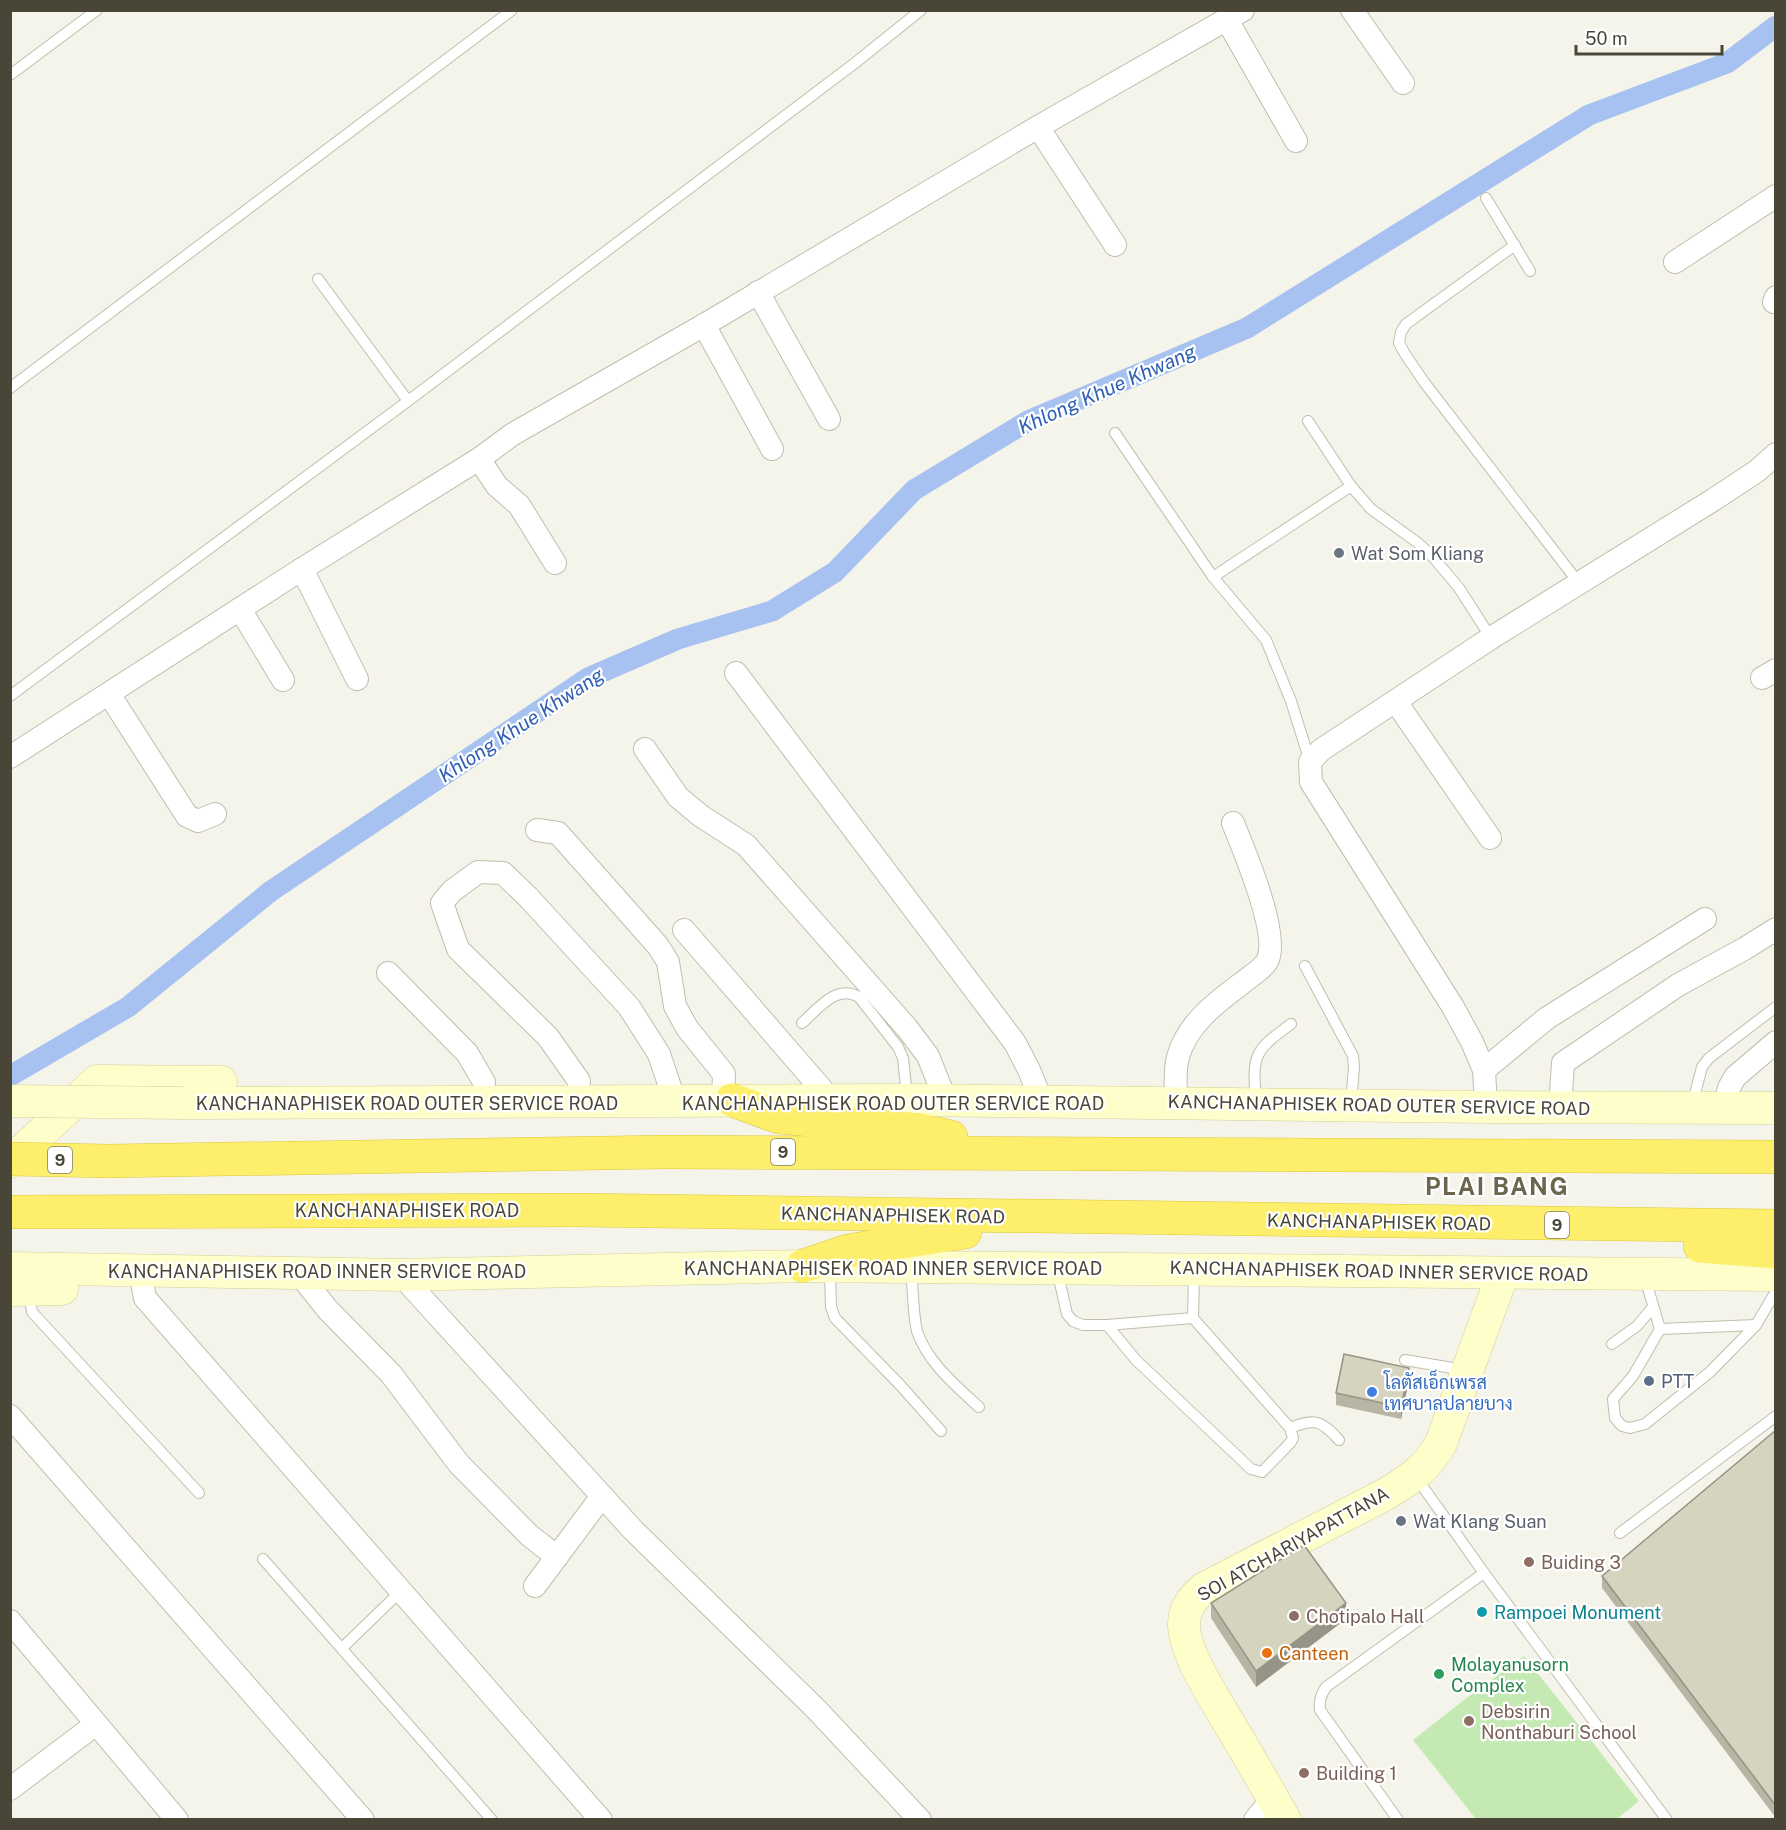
<svg xmlns="http://www.w3.org/2000/svg" width="1786" height="1830" font-family="'Public Sans',Sarabun,sans-serif">
<style>
.green{fill:#c4e9b3}
.lines{fill:none;stroke-linecap:round;stroke-linejoin:round}
.canal{stroke:#a7c2f1;stroke-width:21}
.lane-casing{stroke:#c0beac;stroke-width:12}
.street-casing{stroke:#c0beac;stroke-width:24}
.secondary-casing{stroke:#d1cf97;stroke-width:33}
.highway-casing{stroke:#dec73b;stroke-width:34}
.lane{stroke:#fff;stroke-width:10}
.street{stroke:#fff;stroke-width:22}
.secondary{stroke:#fefeca;stroke-width:32}
.highway{stroke:#fdee6c;stroke-width:33}
.secondary-bridge-casing{stroke:#d1cf97;stroke-width:33;stroke-linecap:butt}
.highway-bridge-casing{stroke:#dec73b;stroke-width:34;stroke-linecap:butt}
.secondary-bridge{stroke:#fefeca;stroke-width:32}
.highway-bridge{stroke:#fdee6c;stroke-width:33}
.wall{fill:#b8b5a4}
.shaded-wall{fill:#969486}
.building{fill:#d6d3bf;stroke:#969486;stroke-width:1.5}
.worship-dot{fill:#6b7280;stroke:#fff;stroke-width:2}
.service-dot{fill:#5c6f8a;stroke:#fff;stroke-width:2}
.shop-dot{fill:#3f7fe0;stroke:#fff;stroke-width:2}
.education-dot{fill:#8d6e63;stroke:#fff;stroke-width:2}
.culture-dot{fill:#0f9aa8;stroke:#fff;stroke-width:2}
.food-dot{fill:#e8710a;stroke:#fff;stroke-width:2}
.leisure-dot{fill:#2e9e5b;stroke:#fff;stroke-width:2}
.labels{text-anchor:middle;dominant-baseline:central;stroke-width:4.5;stroke-linejoin:round;paint-order:stroke}
.shield{fill:#fff;stroke:#807e74;stroke-width:1.5}
.shield-label{font-size:16px;font-weight:bold;fill:#494638}
.worship-label{font-size:18px;fill:#5b616d;stroke:#fff;text-anchor:start}
.street-label{font-size:18px;fill:#494638;stroke:#fff}
.service-label{font-size:18px;fill:#4e5e75;stroke:#fff;text-anchor:start}
.shop-label{font-size:18px;fill:#366cbe;stroke:#fff;text-anchor:start}
.education-label{font-size:18px;fill:#785e54;stroke:#fff;text-anchor:start}
.culture-label{font-size:18px;fill:#0d838f;stroke:#fff;text-anchor:start}
.food-label{font-size:18px;fill:#c56008;stroke:#fff;text-anchor:start}
.leisure-label{font-size:18px;fill:#27864d;stroke:#fff;text-anchor:start}
.water-label{font-size:20px;font-style:italic;fill:#305fb5;stroke:#fff}
.district-label{font-size:24px;font-weight:bold;letter-spacing:1.5px;fill:#6c664f;stroke:#fff}
</style>
<rect width="100%" height="100%" fill="#f5f4ea"/>
<path class="green" d="M1524,1656L1639,1801L1617,1819H1476L1413,1740L1464,1700Z"/>
<g class="lines">
<path class="canal" d="M10,1076L128,1007L271,891L588,678L678,639L772,611L835,572L914,490L1028,421L1247,328L1589,115L1727,63L1776,26"/>
<defs>
<g id="lane">
<path d="M10,75L97,10"/>
<path d="M1486,198L1530,271"/>
<path d="M1515,245L1406,324L1401,332L1399,343L1405,354L1424,382L1578,582"/>
<path d="M318,279L408,401"/>
<path d="M10,388L512,10"/>
<path d="M1308,421L1351,486"/>
<path d="M1115,433L1213,577L1266,640L1291,701L1310,762"/>
<path d="M1213,577L1351,486L1371,509L1418,543L1433,557L1459,588L1491,638"/>
<path d="M10,696L408,401L855,63L921,10"/>
<path d="M1305,966L1353,1056L1354,1067L1351,1103"/>
<path d="M802,1023C819,1008 836,984 859,997L898,1047L903,1058L907,1096"/>
<path d="M1256,1101C1252,1054 1254,1051 1291,1024"/>
<path d="M1692,1105L1702,1067L1709,1058L1776,1007"/>
<path d="M830,1270L831,1307L835,1318L901,1386L941,1431"/>
<path d="M911,1270C913,1287 913,1315 917,1331C927,1362 956,1386 979,1407"/>
<path d="M1057,1270L1067,1314L1073,1321L1083,1325H1107L1193,1318L1194,1272"/>
<path d="M1645,1278L1660,1329L1633,1376L1613,1399L1615,1418L1622,1426L1630,1428L1645,1424L1710,1372L1756,1325L1776,1291"/>
<path d="M29,1294L32,1312L199,1493"/>
<path d="M1107,1325L1136,1360L1251,1469L1262,1472L1291,1442L1293,1438L1290,1428L1193,1318"/>
<path d="M1660,1329L1756,1325"/>
<path d="M1612,1344L1637,1326L1653,1307"/>
<path d="M1405,1360L1464,1370"/>
<path d="M1290,1428C1315,1418 1321,1420 1339,1440"/>
<path d="M1620,1533L1776,1416"/>
<path d="M263,1559L492,1820"/>
<path d="M1484,1573L1667,1820"/>
<path d="M342,1648L401,1591"/>
<path d="M1398,1820L1320,1710C1319,1700 1321,1695 1326,1687L1484,1573L1416,1477"/>
</g>
<g id="street">
<path d="M1352,10L1403,83"/>
<path d="M1227,20L1296,141"/>
<path d="M1038,127L1115,245"/>
<path d="M1675,262L1776,196"/>
<path d="M758,292L829,419"/>
<path d="M1774,302L1776,297"/>
<path d="M704,325L772,449"/>
<path d="M479,459L497,486L519,505L555,563"/>
<path d="M302,569L357,679"/>
<path d="M240,609L283,680"/>
<path d="M736,673L1015,1043L1029,1070L1042,1102"/>
<path d="M1762,678L1776,670"/>
<path d="M109,694L187,816L198,821L215,814"/>
<path d="M1396,702L1490,838"/>
<path d="M645,749L678,797L701,816L746,845L907,1028L928,1056L946,1101"/>
<path d="M10,757L302,569L479,459L513,434L704,325L1038,127L1243,10"/>
<path d="M537,830L558,833L658,946L668,962L675,1006L687,1028L724,1074L723,1100"/>
<path d="M684,930L832,1101"/>
<path d="M388,973L467,1053L484,1082"/>
<path d="M1484,1070L1547,1018L1705,919"/>
<path d="M579,1081L548,1037L458,949L442,903L452,891L478,872L503,873L528,897L629,1007L659,1054L670,1087"/>
<path d="M1176,1104C1176,1089 1174,1071 1178,1057C1189,1017 1228,995 1259,970C1262,967 1267,963 1268,959C1279,933 1244,850 1233,823"/>
<path d="M1486,1107L1484,1070L1472,1042L1453,1007L1311,782L1310,762L1321,750L1491,638L1713,500L1757,471L1776,454"/>
<path d="M1560,1107L1563,1063L1678,985L1744,949L1776,929"/>
<path d="M1724,1108L1729,1088L1735,1077L1776,1042"/>
<path d="M401,1275L633,1530L816,1709L920,1820"/>
<path d="M304,1280L328,1310L391,1374L459,1464L529,1535L557,1557"/>
<path d="M143,1287L145,1298L601,1820"/>
<path d="M10,1416L363,1820"/>
<path d="M535,1586L602,1496"/>
<path d="M10,1621L177,1820"/>
<path d="M10,1789L96,1724"/>
<path d="M1255,1820L1273,1798"/>
</g>
<g id="secondary">
<path d="M184,1103L908,1100L1486,1107L1776,1108"/>
<path d="M10,1162L97,1081L221,1082"/>
<path d="M10,1268L401,1275L803,1266L1776,1275"/>
<path d="M10,1290L62,1289"/>
<path d="M1285,1820C1266,1786 1247,1753 1227,1720C1213,1695 1184,1653 1184,1624C1184,1609 1192,1599 1203,1589L1384,1495C1408,1481 1428,1468 1441,1443L1503,1273"/>
</g>
<g id="highway">
<path d="M732,1100L779,1117L920,1130L951,1137"/>
<path d="M109,1161L665,1152L1776,1157"/>
<path d="M10,1212L576,1210L1776,1226"/>
<path d="M1700,1246L1776,1252"/>
<path d="M803,1266L847,1251L965,1232"/>
</g>
</defs>
<use href="#lane" class="lane-casing"/>
<use href="#street" class="street-casing"/>
<use href="#secondary" class="secondary-casing"/>
<use href="#highway" class="highway-casing"/>
<use href="#lane" class="lane"/>
<use href="#street" class="street"/>
<use href="#secondary" class="secondary"/>
<use href="#highway" class="highway"/>
<defs>
<path id="secondary-bridge" d="M10,1101L184,1103"/>
<path id="highway-bridge" d="M10,1159L109,1161"/>
</defs>
<use href="#secondary-bridge" class="secondary-bridge-casing"/>
<use href="#highway-bridge" class="highway-bridge-casing"/>
<use href="#secondary-bridge" class="secondary-bridge"/>
<use href="#highway-bridge" class="highway-bridge"/>
</g>
<g class="wall">
<path d="M1409,1380L1401,1419L1336,1405V1393Z"/>
<path d="M1776,1430V1818L1602,1588V1576Z"/>
<path d="M1211,1603L1346,1619L1256,1687L1211,1618Z"/>
</g>
<g class="shaded-wall">
<path d="M1409,1368V1380L1401,1419V1407Z"/>
<path d="M1346,1603V1619L1256,1687V1671Z"/>
</g>
<g class="building">
<path d="M1344,1354L1409,1368L1401,1407L1336,1393Z"/>
<path d="M1776,1430V1806L1602,1576Z"/>
<path d="M1304,1545L1346,1603L1256,1671L1211,1603Z"/>
</g>
<g class="worship-dot">
<circle cx="1339" cy="553" r="6"/>
<circle cx="1401" cy="1521" r="6"/>
</g>
<circle class="service-dot" cx="1649" cy="1381" r="6"/>
<circle class="shop-dot" cx="1372" cy="1392" r="6"/>
<g class="education-dot">
<circle cx="1529" cy="1562" r="6"/>
<circle cx="1294" cy="1616" r="6"/>
<circle cx="1469" cy="1721" r="6"/>
<circle cx="1304" cy="1773" r="6"/>
</g>
<circle class="culture-dot" cx="1482" cy="1612" r="6"/>
<circle class="food-dot" cx="1267" cy="1653" r="6"/>
<circle class="leisure-dot" cx="1439" cy="1674" r="6"/>
<g class="labels">
<g class="shield">
<rect x="771" y="1139" width="24" height="26" rx="4.5"/>
<rect x="48" y="1147" width="24" height="26" rx="4.5"/>
<rect x="1545" y="1212" width="24" height="26" rx="4.5"/>
</g>
<g class="shield-label">
<text x="783" y="1152">9</text>
<text x="60" y="1160">9</text>
<text x="1557" y="1225">9</text>
</g>
<g class="worship-label">
<text x="1351" y="553">Wat Som Kliang</text>
<text x="1413" y="1521">Wat Klang Suan</text>
</g>
<g class="street-label">
<text x="407" y="1103">KANCHANAPHISEK ROAD OUTER SERVICE ROAD</text>
<text x="893" y="1103">KANCHANAPHISEK ROAD OUTER SERVICE ROAD</text>
<text transform="translate(1379 1105) rotate(1)">KANCHANAPHISEK ROAD OUTER SERVICE ROAD</text>
<text x="407" y="1210">KANCHANAPHISEK ROAD</text>
<text transform="translate(893 1215) rotate(1)">KANCHANAPHISEK ROAD</text>
<text transform="translate(1379 1222) rotate(1)">KANCHANAPHISEK ROAD</text>
<text x="893" y="1268">KANCHANAPHISEK ROAD INNER SERVICE ROAD</text>
<text x="317" y="1271">KANCHANAPHISEK ROAD INNER SERVICE ROAD</text>
<text transform="translate(1379 1271) rotate(1)">KANCHANAPHISEK ROAD INNER SERVICE ROAD</text>
<text transform="translate(1293 1544) rotate(-29)">SOI ATCHARIYAPATTANA</text>
</g>
<g class="service-label">
<text x="1661" y="1381">PTT</text>
</g>
<g class="shop-label">
<text x="1384" y="1382">โลตัสเอ็กเพรส<tspan x="1384" dy="21">เทศบาลปลายบาง</tspan></text>
</g>
<g class="education-label">
<text x="1541" y="1562">Buiding 3</text>
<text x="1306" y="1616">Chotipalo Hall</text>
<text x="1481" y="1711">Debsirin<tspan x="1481" dy="21">Nonthaburi School</tspan></text>
<text x="1316" y="1773">Building 1</text>
</g>
<g class="culture-label">
<text x="1494" y="1612">Rampoei Monument</text>
</g>
<g class="food-label">
<text x="1279" y="1653">Canteen</text>
</g>
<g class="leisure-label">
<text x="1451" y="1664">Molayanusorn<tspan x="1451" dy="21">Complex</tspan></text>
</g>
<g class="water-label">
<text transform="translate(1107 389) rotate(-24)">Khlong Khue Khwang</text>
<text transform="translate(521 725) rotate(-33)">Khlong Khue Khwang</text>
</g>
<g class="district-label">
<text x="1497" y="1186">PLAI BANG</text>
</g>
</g>
<rect width="1786" height="1830" fill="none" stroke="#494638" stroke-width="24"/>
<path d="M1576 45v9h146v-9" fill="none" stroke="#494638" stroke-width="3"/>
<text x="1585" y="45" font-size="18" fill="#494638" stroke="#ffffff" stroke-width="4.5" paint-order="stroke">50 m</text>
</svg>
